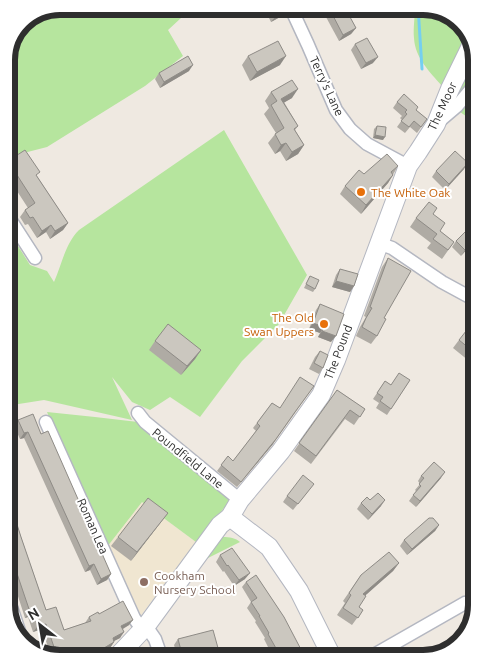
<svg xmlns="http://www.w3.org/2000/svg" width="483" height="665" font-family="Ubuntu,sans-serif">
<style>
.education{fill:#f0e6d1}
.green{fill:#b6e59e}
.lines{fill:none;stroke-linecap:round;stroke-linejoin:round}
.stream{stroke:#75cff0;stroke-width:3}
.street-casing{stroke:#b4b7c1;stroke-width:15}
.secondary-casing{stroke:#b4b7c1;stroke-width:20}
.street{stroke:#fff;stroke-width:12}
.secondary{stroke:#fff;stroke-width:18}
.wall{fill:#afaba4}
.shaded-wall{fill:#8e8b86}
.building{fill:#cbc7bf;stroke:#8e8b86}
.food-dot{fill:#e8710a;stroke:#fff;stroke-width:2}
.education-dot{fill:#8d6e63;stroke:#fff;stroke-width:2}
.labels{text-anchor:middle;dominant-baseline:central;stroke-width:4;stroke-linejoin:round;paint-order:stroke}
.street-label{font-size:12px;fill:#2e2e2e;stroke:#fff}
.food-label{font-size:12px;fill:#c56008;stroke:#fff;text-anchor:start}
.education-label{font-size:12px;fill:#785e54;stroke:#fff;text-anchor:start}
.rim{fill:none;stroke:#2e2e2e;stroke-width:6}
</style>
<rect width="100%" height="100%" fill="#efe9e1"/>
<path class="education" d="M142,502L196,542L139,618L107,547Z"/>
<g class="green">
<path d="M60,6H194L168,30L183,56L145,86L47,147L12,156L6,160V56L24,20Z"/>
<path d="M415,6H426L450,14L469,33L477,60V124L439,97L442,86C430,72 415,58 414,38C413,28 415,17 415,6Z"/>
<path d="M224,130L307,275L279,324L242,361L200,417L170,397L150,410L132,402L112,377L132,420L44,400L6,406V227L30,265L47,271L54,282C62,264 65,244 79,230Z"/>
<path d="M47,412L95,417L138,422L227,497L229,502L196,542L142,502L107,547Z"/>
<path d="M223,537C229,537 236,538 240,542L204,560L217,541Z"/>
</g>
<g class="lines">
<path class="stream" d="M418,6L422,69"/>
<defs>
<g id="street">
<path d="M290,6L308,45L336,110L350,129L367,144L408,166"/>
<path d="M437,123L457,106L477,82"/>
<path d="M6,213L35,258"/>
<path d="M378,243L392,248L442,282L477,301"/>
<path d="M138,413L145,422L240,500"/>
<path d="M46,422L134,618L142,629"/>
<path d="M6,592L22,640"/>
<path d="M146,626L155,639L162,659"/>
<path d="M367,659L465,603L477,601"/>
</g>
<g id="secondary">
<path d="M230,517L269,547L299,591L333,659"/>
<path d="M115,659L146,626L220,525L230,517L240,500L281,451L321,395L336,360L408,166L418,152L436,124L450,89L472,44"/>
</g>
</defs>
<use href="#street" class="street-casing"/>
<use href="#secondary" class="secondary-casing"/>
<use href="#street" class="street"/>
<use href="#secondary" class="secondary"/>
</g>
<g class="wall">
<path d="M219,6H240L236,12L220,14Z"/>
<path d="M266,6H282L284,11L280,17L271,22L264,8Z"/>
<path d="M320,6H344L356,28L351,34L339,41Z"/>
<path d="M355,44L373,63L361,69L351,50Z"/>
<path d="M248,56L280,65L250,81L242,65Z"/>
<path d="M189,71L160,88L155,79L159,73Z"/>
<path d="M271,92L292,98L284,102L298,126L295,130L304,145L298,154L286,161L280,151L275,154L268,143L276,133L264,114L269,108L265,101Z"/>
<path d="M397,102L416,110L427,119L417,133L410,127L405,133L397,127L402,120L400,118L402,116L393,108Z"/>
<path d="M377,126L383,140L373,138L374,129Z"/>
<path d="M8,161L37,176L68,223L63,230L50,239L46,232L37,238L28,224L25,225L20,217L25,210L28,208L6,174V164Z"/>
<path d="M398,166L388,183L361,214L340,194L345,186L364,174Z"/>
<path d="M464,169L445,190L432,177L436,171Z"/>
<path d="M433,214L440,231L454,242L442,259L427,248L431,243L410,227L416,218Z"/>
<path d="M477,233V238L474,241L461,256L452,247L456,241Z"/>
<path d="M388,258L384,318L377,336L371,344L356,336L360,327L366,317L364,316L382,267Z"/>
<path d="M340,269L354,286L350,292L332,287L336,275Z"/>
<path d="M310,276L315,289L313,292L304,288Z"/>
<path d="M320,304L331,342L318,337L320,333L309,329L316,310Z"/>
<path d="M477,331V358L473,356L469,361L453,348L459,340Z"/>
<path d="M155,341L201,350L195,359L181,375L149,350Z"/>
<path d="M320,351L323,368L319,374L309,369L315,357Z"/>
<path d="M410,380L387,415L376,408L379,403L373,399L385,381L391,385Z"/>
<path d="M314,386L273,444L237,487L217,471L228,456L233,461L256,431L253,428L272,403L280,408Z"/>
<path d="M337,390L365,409L354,425L345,419L311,464L294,451Z"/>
<path d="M18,420L41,434L111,574L107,580L97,585L90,570L85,572L24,438L20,439L14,426Z"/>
<path d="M421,476L441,478L416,507L409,501L416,491L415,490L420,484L418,481Z"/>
<path d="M6,490L21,537L46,610L64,630L85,623L89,617L99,614L129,625L123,629L120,638L114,641V642L110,648L105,650L102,658H56L52,652L50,653L42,629L33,632L28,617L25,618L6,559Z"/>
<path d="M309,490L293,510L283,502L287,496Z"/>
<path d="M370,500L381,506L368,520L357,509L361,503Z"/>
<path d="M168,513L131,561L111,546L118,537Z"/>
<path d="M439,525L435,531L407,555L400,546L404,540Z"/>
<path d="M220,555L245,579L234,586L224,571L223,572L216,562Z"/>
<path d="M399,563L393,571L365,595L359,607L363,610L352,625L337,615L345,603L343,601L361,575Z"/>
<path d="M246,582L306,659H274L264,639L265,638L255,622L256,621L247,608L251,602L242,587Z"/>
<path d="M178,639L214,654L198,659H178L174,645Z"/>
</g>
<g class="shaded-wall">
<path d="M235,6H240L236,12L220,14L225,8Z"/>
<path d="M284,11L280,17L271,22L276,16Z"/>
<path d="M356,28L351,34L339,41L343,35Z"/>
<path d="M286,56L280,65L250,81L257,72Z"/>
<path d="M378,57L373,63L361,69L366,63Z"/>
<path d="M193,65L189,71L160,88L164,82Z"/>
<path d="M298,89L292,98L275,108L281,99Z"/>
<path d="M375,135L385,137L383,140L373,138Z"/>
<path d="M286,143L280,151L275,154L281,145Z"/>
<path d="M304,145L298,154L286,161L292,152Z"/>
<path d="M468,163L464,169L445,190L449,184Z"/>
<path d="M393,175L388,183L361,214L366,205Z"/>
<path d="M68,223L63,230L50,239L55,231Z"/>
<path d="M51,225L46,232L37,238L42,231Z"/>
<path d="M477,237L474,241L461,256L465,250Z"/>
<path d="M336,281L354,286L350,292L332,287Z"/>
<path d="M313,323L324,327L320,333L309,329Z"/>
<path d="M322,331L336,336L331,342L318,337Z"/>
<path d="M201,350L195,359L181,375L187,366Z"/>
<path d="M28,432L24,438L20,439L24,433Z"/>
<path d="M276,439L273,444L237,487L241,482Z"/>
<path d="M445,472L441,478L416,507L420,501Z"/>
<path d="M385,500L381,506L368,520L372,514Z"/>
<path d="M168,513L161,522L131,561L137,552Z"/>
<path d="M439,525L435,531L407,555L412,549Z"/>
<path d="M399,563L393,571L358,602L363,594Z"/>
<path d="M94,564L90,570L85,572L89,566Z"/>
<path d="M250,573L245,579L234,586L239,580Z"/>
<path d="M111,574L107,580L97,585L101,579Z"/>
<path d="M32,611L28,617L25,618L30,612Z"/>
<path d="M133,620L129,625L117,632L121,626Z"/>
<path d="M46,624L42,629L33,632L38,626Z"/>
<path d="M124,632L120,638L108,644L113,638Z"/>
<path d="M114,642L110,648L100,654L104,648Z"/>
<path d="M54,647H56L52,652L50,653Z"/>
<path d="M218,648L214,654L198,659H183V658Z"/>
<path d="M106,652L101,659H94Z"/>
</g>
<g class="building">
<path d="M224,6H235L225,8Z"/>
<path d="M271,6H282L284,11L276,16Z"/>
<path d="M328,6H344L356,28L343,35Z"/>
<path d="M367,38L378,57L366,63L355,44Z"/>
<path d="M278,41L286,56L257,72L248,56Z"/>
<path d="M188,56L193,65L164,82L159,73Z"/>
<path d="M292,80L298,89L281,99L298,126L294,129L304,145L292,152L286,143L281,145L275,134L284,128L271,105L277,101L271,92Z"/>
<path d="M404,94L418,107L416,110L427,119L421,127L414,121L409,127L401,121L407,114L405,112L407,110L397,102Z"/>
<path d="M377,126L386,127L385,137L375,135Z"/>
<path d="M25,150L40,172L36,175L68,223L55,231L51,225L42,231L33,217L30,218L25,210L35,203L8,161Z"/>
<path d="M455,151L468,163L449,184L436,171Z"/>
<path d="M387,154L398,166L391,172L393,175L366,205L345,186L359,170L364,174Z"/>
<path d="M429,202L437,208L433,214L445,223L440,231L454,242L448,250L433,239L437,234L416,218Z"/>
<path d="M470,227L477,233V237L465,250L456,241Z"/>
<path d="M388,258L411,271L384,318L386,319L377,336L362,327L366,318L372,308L370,307Z"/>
<path d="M340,269L358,274L354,286L336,281Z"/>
<path d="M310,276L319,280L315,289L306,284Z"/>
<path d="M320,304L344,314L336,336L322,331L324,327L313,323Z"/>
<path d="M168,324L201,350L187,366L155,341Z"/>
<path d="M470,326L477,331V350L475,353L459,340Z"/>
<path d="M320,351L328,355L323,368L314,363Z"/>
<path d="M399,373L410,380L391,409L380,401L383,397L377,393L385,381L391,385Z"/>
<path d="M300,377L314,386L295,412L276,439L241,482L221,465L228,456L233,461L260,426L257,423L272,403L280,408Z"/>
<path d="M337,390L365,409L360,417L350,410L316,456L299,443Z"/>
<path d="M33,414L41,434L48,431L111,574L101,579L94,564L89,566L28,432L24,433L18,420Z"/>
<path d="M434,462L445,472L420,501L413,495L421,486L419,484L424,478L421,476Z"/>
<path d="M303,475L314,484L298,504L287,496Z"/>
<path d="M6,490L21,537L46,610L56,607L64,630L91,621L89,617L98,612L99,614L123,601L133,620L121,626L124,632L113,638L114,642L104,648L106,652L94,659H65L56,647H54L46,624L38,626L32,611L30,612L6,541Z"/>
<path d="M378,493L385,500L372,514L361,503L367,497L370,500Z"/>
<path d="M148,498L168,513L137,552L118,537Z"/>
<path d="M429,518H433L439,525L412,549L404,540Z"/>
<path d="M232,548L250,573L239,580L228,565L227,566L220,555Z"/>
<path d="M389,552L399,563L363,594L366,596L359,607L363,610L358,618L343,608L351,595L349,593L361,575Z"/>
<path d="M256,575L284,617L306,659H282L268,634L269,633L259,616H260L251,602L257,598L246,582Z"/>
<path d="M11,621H13L16,631L14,632Z"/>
<path d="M213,630L218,648L183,658L178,639Z"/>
</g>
<g class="food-dot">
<circle cx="361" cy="192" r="5"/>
<circle cx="324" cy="324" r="5"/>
</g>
<circle class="education-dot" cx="144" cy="582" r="5"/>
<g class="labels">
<g class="street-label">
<text transform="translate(327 86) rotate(65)">Terry's Lane</text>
<text transform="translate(442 106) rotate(-65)">The Moor</text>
<text transform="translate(338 352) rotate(-69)">The Pound</text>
<text transform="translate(188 458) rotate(39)">Poundfield Lane</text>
<text transform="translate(93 526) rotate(66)">Roman Lea</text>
</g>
<g class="food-label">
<text x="371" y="192">The White Oak</text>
<text x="314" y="317" text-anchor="end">The Old<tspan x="314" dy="14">Swan Uppers</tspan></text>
</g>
<g class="education-label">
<text x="154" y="575">Cookham<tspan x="154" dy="14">Nursery School</tspan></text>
</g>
</g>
<path d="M0 0H483V665H0ZM60 15H423A45 45 0 0 1 468 60V605A45 45 0 0 1 423 650H60A45 45 0 0 1 15 605V60A45 45 0 0 1 60 15Z" fill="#fff" fill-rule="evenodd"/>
<path class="rim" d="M60 15H423A45 45 0 0 1 468 60V605A45 45 0 0 1 423 650H60A45 45 0 0 1 15 605V60A45 45 0 0 1 60 15Z"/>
<g transform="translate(40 625) rotate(329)" stroke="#ffffff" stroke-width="4" paint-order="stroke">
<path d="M0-4L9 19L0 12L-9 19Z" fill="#2e2e2e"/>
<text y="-8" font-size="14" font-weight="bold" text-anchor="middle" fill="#2e2e2e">N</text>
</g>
</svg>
